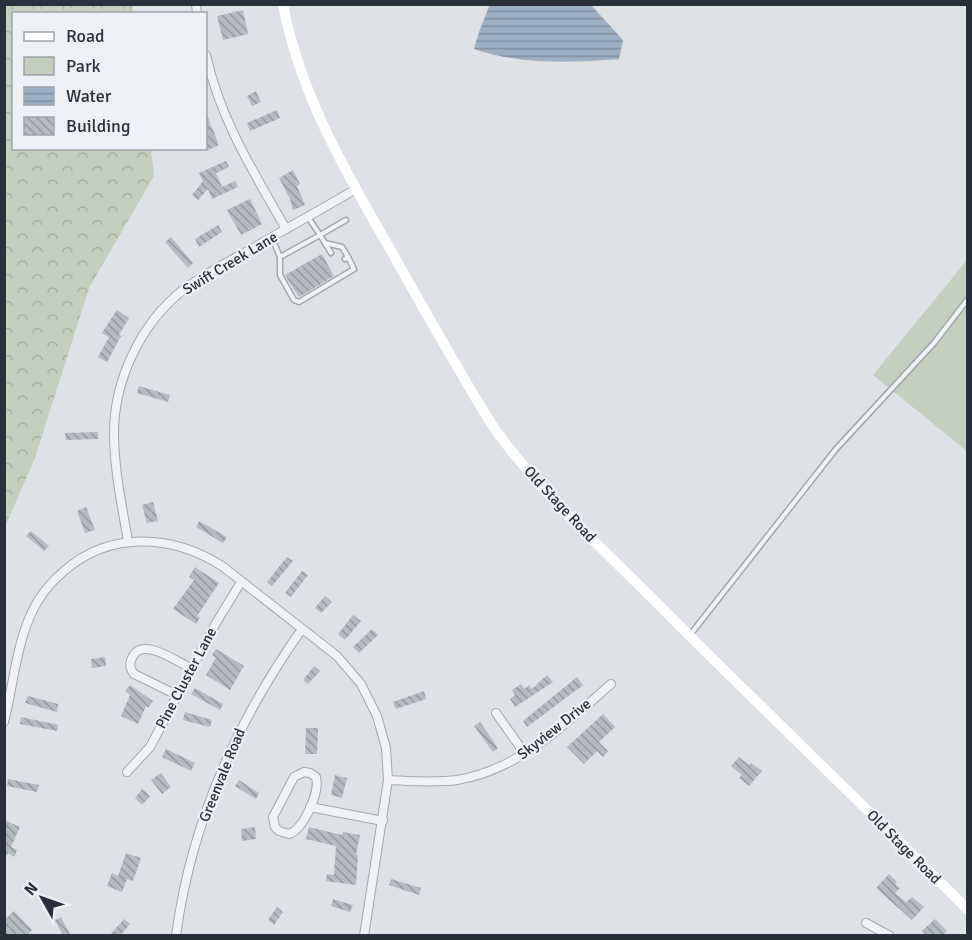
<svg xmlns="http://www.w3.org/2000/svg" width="972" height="940" font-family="Signika,sans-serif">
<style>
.green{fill:#c4cfc0}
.forest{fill:url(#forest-crowns)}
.water{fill:url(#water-rules)}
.building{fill:url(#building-back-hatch)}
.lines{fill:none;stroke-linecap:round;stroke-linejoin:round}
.lane-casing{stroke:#a4a8af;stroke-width:7}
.street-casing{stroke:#a4a8af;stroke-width:10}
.lane{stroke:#f0f2f5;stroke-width:4}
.street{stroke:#f0f2f5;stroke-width:8}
.secondary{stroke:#fff;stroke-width:10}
.labels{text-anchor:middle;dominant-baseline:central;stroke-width:4.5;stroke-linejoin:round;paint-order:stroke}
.street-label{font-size:15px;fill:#29303b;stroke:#edf0f4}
</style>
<defs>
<pattern id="forest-crowns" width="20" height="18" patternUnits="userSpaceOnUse" patternTransform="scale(1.5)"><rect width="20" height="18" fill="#c4cfc0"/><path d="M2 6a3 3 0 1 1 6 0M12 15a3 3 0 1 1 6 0" fill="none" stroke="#a8b2a6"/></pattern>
<pattern id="water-rules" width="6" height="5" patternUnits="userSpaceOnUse" patternTransform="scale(1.5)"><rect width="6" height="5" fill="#9cafc3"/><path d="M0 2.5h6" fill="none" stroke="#7f8fa0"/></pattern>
<pattern id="building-back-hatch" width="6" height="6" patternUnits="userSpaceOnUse" patternTransform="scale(1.5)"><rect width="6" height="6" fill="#b6bbc2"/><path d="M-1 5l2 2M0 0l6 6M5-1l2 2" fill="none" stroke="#94989f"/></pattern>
</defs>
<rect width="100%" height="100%" fill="#dee1e6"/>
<path class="green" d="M967,260V451L873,375Z"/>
<path class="forest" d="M5,5H132L133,13L14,14V148L151,149L154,176L89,288L35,458L5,527Z"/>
<path class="water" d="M490,4L591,5L623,40L619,59C571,63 521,65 474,49L479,32Z"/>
<g class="building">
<path d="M243,10L248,34L223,40L217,16Z"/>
<path d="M256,91L261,102L252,106L247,96Z"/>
<path d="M277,110L280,118L250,131L247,123Z"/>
<path d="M206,113L219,145L206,151Z"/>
<path d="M226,161L229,167L216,173L222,187L235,181L238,187L212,199L208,189L198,200L192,195L203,181L199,173Z"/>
<path d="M293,170L300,184L297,186L305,205L293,210L290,199L279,178Z"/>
<path d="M250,199L262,224L241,235L227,210Z"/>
<path d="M218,225L222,232L199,247L195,239Z"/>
<path d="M171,237L193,263L188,268L165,242Z"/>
<path d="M322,254L334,276L299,297L285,275Z"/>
<path d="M117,310L129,318L119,335L121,336L107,362L98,357L109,337L102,333Z"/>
<path d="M139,386L170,395L168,402L137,393Z"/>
<path d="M98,432V439L66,440L65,433Z"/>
<path d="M153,502L158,521L147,523L142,505Z"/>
<path d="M86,507L95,530L85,533L77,511Z"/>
<path d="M199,521L227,537L223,543L196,527Z"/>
<path d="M31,531L49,546L44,551L26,536Z"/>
<path d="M287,557L293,561L272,586L267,582Z"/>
<path d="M195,567L219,583L197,616L200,618L196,624L173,609L194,580L189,577Z"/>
<path d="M302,571L308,575L291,597L285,593Z"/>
<path d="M325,596L332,602L321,613L315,608Z"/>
<path d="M353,615L361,621L345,640L338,634Z"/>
<path d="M372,629L378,635L359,653L353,647Z"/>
<path d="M216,649L244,666L230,690L206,675L216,658L212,655Z"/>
<path d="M105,657L106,666L92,668L91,659Z"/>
<path d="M314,666L320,671L308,684L303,680Z"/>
<path d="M547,675L553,682L515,707L510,699L515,695L512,690L521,684L524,689L529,685L532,689Z"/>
<path d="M577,677L583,685L527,727L523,721Z"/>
<path d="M130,685L153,701L148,708L146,706L138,724L121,716L130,695L125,691Z"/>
<path d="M195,688L223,704L220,710L191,694Z"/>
<path d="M424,691L426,699L396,709L393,702Z"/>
<path d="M28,696L58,704L57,712L25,703Z"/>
<path d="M185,712L212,720L210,727L183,720Z"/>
<path d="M603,714L615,727L599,742L608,751L603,757L597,751L584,764L567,747Z"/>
<path d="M21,717L58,725L57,731L20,724Z"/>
<path d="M480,722L498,748L493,752L474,726Z"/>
<path d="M306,728H318L317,754H305Z"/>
<path d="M166,749L195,763L191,771L162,757Z"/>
<path d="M739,757L749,765L751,763L762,771L749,786L739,778L742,775L731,766Z"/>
<path d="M161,773L171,787L162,794L151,780Z"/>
<path d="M335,775L347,778L342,798L331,795Z"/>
<path d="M8,779L39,785L37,792L7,786Z"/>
<path d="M239,780L259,793L256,799L235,786Z"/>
<path d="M142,789L150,796L142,805L135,798Z"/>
<path d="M4,820L20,827L11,847L17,850L14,857L8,853L4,860Z"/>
<path d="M255,827L256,839L242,841L241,829Z"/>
<path d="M309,827L342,835L343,832L360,835L356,855H358L356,885L326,881L327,874L334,875L336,846L306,839Z"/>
<path d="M126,853L141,858L133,881L127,879L122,892L107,886L112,873L118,876Z"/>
<path d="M889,874L897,882L895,884L900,888L895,893L906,902L912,897L924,907L912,920L876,888Z"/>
<path d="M391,879L421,888L419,895L389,885Z"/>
<path d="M333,899L353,905L350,912L331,906Z"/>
<path d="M277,907L283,912L274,925L268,920Z"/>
<path d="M14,911L32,930L27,936H4V920Z"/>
<path d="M61,917L71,936H63L55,920Z"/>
<path d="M124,919L130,924L120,936H109Z"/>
<path d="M935,919L947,931L943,936H927L922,931Z"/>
</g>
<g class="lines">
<defs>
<g id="lane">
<path d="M272,238L280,257L320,235L308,217"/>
<path d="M325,243L342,247L348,257L345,259"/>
<path d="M331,253L320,235L346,220"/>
<path d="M280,257V275L294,300L299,302L354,269L348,257"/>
<path d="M690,635L836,449L934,343L968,299"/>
</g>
<g id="street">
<path d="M196,4L197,14"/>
<path d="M206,55C220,119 254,173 286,229"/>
<path d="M128,541C122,506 114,469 114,433C114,380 141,323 183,290C204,274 230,261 253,248C287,228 322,209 356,189"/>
<path d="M177,695L134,674C129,668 129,663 133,656C143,637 177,662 191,668"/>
<path d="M496,713L525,754"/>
<path d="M4,722C13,687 16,647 31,614C38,598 51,582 64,571C111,530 173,535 222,566L337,656L361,684L377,716L386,748L388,780L364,936"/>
<path d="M127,772L150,747L216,623L241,582"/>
<path d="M304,772L310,773L316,777C320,792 304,829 289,834L279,831L275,827L273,817L294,777Z"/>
<path d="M388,780C411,781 435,783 457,780C519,770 565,724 611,684"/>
<path d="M310,807L383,821"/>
<path d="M866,923L890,936"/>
<path d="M176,936C191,822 237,721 302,629"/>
</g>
</defs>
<use href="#lane" class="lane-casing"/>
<use href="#street" class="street-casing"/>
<use href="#lane" class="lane"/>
<use href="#street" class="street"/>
<path class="secondary" d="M283,4C299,91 343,167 386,242C411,286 435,330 461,373C472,392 484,413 497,432C544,496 603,549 659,605C761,708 866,807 968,910"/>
</g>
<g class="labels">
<g class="street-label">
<text transform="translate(230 263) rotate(-31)">Swift Creek Lane</text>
<text transform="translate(560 504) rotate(47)">Old Stage Road</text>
<text transform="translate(186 678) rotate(-62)">Pine Cluster Lane</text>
<text transform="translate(554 729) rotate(-38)">Skyview Drive</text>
<text transform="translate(222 775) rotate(-68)">Greenvale Road</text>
<text transform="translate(904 847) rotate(45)">Old Stage Road</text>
</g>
</g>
<rect width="972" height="940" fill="none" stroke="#29303b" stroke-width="12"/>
<rect x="12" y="12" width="195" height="138" fill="#edf0f4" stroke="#9fa3aa" stroke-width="1.5"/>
<rect x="24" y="32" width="30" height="9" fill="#ffffff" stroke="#9fa3aa" stroke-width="1.5"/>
<text x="66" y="42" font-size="18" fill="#29303b">Road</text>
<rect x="24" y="57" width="30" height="18" fill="#c4cfc0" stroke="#9fa3aa" stroke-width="1.5"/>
<text x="66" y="72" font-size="18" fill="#29303b">Park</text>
<rect x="24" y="87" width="30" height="18" fill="url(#water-rules)" stroke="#9fa3aa" stroke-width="1.5"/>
<text x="66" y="102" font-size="18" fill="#29303b">Water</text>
<rect x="24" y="117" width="30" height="18" fill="url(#building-back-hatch)" stroke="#9fa3aa" stroke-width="1.5"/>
<text x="66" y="132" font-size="18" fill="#29303b">Building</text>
<g transform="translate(42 898) rotate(310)" stroke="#edf0f4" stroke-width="4.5" paint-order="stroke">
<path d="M0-4.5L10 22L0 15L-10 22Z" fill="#29303b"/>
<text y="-9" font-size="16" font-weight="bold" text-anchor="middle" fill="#29303b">N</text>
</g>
</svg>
